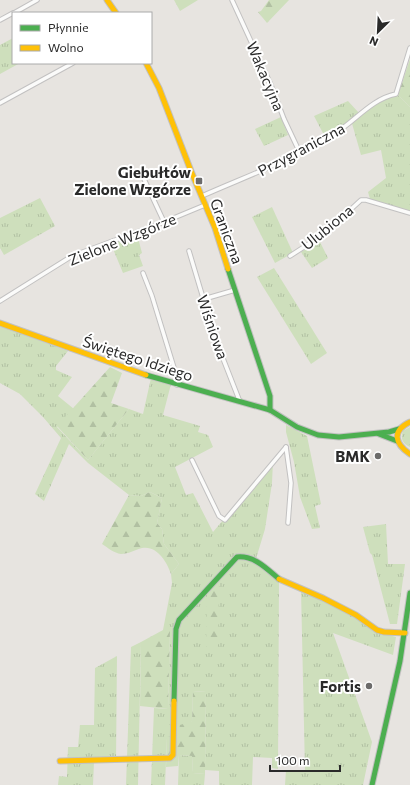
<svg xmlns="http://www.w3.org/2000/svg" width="410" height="785" font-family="Commissioner,sans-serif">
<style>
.grass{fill:url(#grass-tufts)}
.forest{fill:url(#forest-firs)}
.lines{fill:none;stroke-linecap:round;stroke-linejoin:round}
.street-casing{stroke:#c2c1c1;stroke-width:5.5}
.fast-casing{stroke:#c2c1c1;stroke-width:7}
.slow-casing{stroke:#c2c1c1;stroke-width:7}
.street{stroke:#fbfbfa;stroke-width:3.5}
.fast{stroke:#4caf50;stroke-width:5}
.slow{stroke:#ffc107;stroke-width:5}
.poi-dot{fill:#6c6b6a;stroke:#fff;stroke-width:1.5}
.labels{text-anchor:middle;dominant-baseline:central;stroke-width:4;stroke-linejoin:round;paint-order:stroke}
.street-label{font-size:15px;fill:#2a2a2a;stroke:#fff}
.poi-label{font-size:15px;font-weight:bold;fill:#2a2a2a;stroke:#fff;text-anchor:end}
</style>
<defs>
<pattern id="grass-tufts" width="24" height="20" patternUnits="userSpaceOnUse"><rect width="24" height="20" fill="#cedfbc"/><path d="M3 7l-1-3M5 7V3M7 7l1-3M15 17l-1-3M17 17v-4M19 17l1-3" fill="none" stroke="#b1c0a2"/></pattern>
<pattern id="forest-firs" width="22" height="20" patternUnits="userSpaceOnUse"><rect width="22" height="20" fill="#cedfbc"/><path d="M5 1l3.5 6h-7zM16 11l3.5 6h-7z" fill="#b1c0a2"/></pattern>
</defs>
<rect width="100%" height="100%" fill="#e7e4e0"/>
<g class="grass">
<path d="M174,0H198L180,11Z"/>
<path d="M13,38V63H20L0,74V45Z"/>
<path d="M398,95L410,107V211L384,204L370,199L368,192L386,178L381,150L361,155L351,120C343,126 334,135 324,135L314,116L348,101L359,113L373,102Z"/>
<path d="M281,117L288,135L264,146L255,129Z"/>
<path d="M40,198L55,226L4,255L0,248V218Z"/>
<path d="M272,207L293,253L275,263L252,217Z"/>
<path d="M137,234L142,253L139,255L143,266L123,273L111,244Z"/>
<path d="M319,240L328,258L312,268L301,252Z"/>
<path d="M274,268L327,353L311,364L257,277Z"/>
<path d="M0,326L68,351L56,366V370L72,377L58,396L74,409L57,427L88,460L129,409L143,414L151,378L171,384L163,415L200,426L198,432L208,435L213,447L175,467L186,495L193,493L213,532L273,461L272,483L265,529L255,562L279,580L278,769L272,768V758L253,757L252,785H219V771L205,770L206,692L193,691L192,721L178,736L167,738L165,785H151L154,708L168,709L170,630H163L172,583L171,574L179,564L164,544L162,529L157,523L162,498L150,492L141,496L129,495L88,463L69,444L44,501L35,494L61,438L43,417L20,394L0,383Z"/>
<path d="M286,425L307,436L321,504L315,506L320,528L312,529L300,497L294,462L286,432Z"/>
<path d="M410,427V447C403,444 400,439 403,431Z"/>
<path d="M386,524L388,564H405L397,624H390L372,555L370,553L363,527Z"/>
<path d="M301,590L345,611L360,620L372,630L396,637L393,655L333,633L372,742L363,785H285L286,770L305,771Z"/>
<path d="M141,642L138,785H126L131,647Z"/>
<path d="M117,656L116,762H94L93,785H58L59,776L67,777L68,747H78L80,725H94L95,668Z"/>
<path d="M179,755L192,756L193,773L205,774L204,785H178Z"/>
</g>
<g class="forest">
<path d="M269,0H289L267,23L258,12L261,11Z"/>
<path d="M410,59V107L398,95Z"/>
<path d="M110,367L122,373L111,403L129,409L88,460L57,426Z"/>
<path d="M150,492L162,498L157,523L162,529L164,544L179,564L171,574C167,562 157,545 142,548C135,550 128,554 121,554C114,553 108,548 102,544L129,495L141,496Z"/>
<path d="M219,580L218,650H206L207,591Z"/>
<path d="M163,630H170L168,709L140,706L141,642Z"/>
<path d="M193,691L206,692L205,774L193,773L192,756L179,755L178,766L166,767L167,737L178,736L180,725L192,721Z"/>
</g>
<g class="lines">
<defs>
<g id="street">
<path d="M232,0L271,85L284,119L300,153"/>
<path d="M14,13L37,0"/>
<path d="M0,20L13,13"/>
<path d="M0,103L73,63"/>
<path d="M144,179L164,222"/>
<path d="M202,196C247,176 295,159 337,132C357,119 372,99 396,94L410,48"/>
<path d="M189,251L215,338L240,402"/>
<path d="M290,256L324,234L361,200H366L410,213"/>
<path d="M143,273L152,296L175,371L177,385"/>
<path d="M204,299L235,290"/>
<path d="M0,301L72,256L164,222L205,205"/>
<path d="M286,447L291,483L288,523"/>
<path d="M192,460L219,516L225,520L286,447"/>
</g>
<g id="fast">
<path d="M228,269L270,396V410"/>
<path d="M146,375L270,410L297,427L318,435L339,437L389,432L399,429"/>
<path d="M379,434L397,441"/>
<path d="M174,701L176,629L179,620L237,557C254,555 267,569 279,579"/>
<path d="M372,785L400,661L410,593"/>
</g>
<g id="slow">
<path d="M107,0L116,13"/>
<path d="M146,63L159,88L191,171L215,228L228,269"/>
<path d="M0,323L146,375"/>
<path d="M410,422C391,431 395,444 410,454"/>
<path d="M279,579L323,598L356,615L377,630L384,632L405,633"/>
<path d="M60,761L170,758L173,755L174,701"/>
</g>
</defs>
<use href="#street" class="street-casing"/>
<use href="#fast" class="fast-casing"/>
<use href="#slow" class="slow-casing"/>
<use href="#street" class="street"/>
<use href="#fast" class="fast"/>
<use href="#slow" class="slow"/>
</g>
<g class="poi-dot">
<rect x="195" y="177" width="8" height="8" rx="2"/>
<circle cx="378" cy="456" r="4"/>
<circle cx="369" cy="686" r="4"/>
</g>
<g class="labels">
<g class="street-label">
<text transform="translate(266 76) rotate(67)">Wakacyjna</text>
<text transform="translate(301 149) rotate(-28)">Przygraniczna</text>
<text transform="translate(327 227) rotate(-39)">Ulubiona</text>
<text transform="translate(227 231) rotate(70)">Graniczna</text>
<text transform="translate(122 239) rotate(-22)">Zielone Wzgórze</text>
<text transform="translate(213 327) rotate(71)">Wiśniowa</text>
<text transform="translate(138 358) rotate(18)">Świętego Idziego</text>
</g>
<g class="poi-label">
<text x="191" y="172">Giebułtów<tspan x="191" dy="17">Zielone Wzgórze</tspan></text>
<text x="370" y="456">BMK</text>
<text x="361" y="686">Fortis</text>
</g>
</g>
<rect x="12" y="12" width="140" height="52" fill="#ffffff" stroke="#aaaaaa"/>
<rect x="20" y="25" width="20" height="6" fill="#4caf50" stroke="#aaaaaa"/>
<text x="48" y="32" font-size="12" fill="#2a2a2a">Płynnie</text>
<rect x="20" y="45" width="20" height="6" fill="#ffc107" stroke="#aaaaaa"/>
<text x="48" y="52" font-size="12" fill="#2a2a2a">Wolno</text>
<g transform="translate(378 32) rotate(204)" stroke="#ffffff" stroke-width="3" paint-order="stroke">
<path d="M0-3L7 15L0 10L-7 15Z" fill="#2a2a2a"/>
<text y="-6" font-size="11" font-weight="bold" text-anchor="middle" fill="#2a2a2a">N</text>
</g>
<path d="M270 765v6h70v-6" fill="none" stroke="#2a2a2a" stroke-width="2"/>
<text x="276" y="765" font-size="12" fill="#2a2a2a" stroke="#ffffff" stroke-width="3" paint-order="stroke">100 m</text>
</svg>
